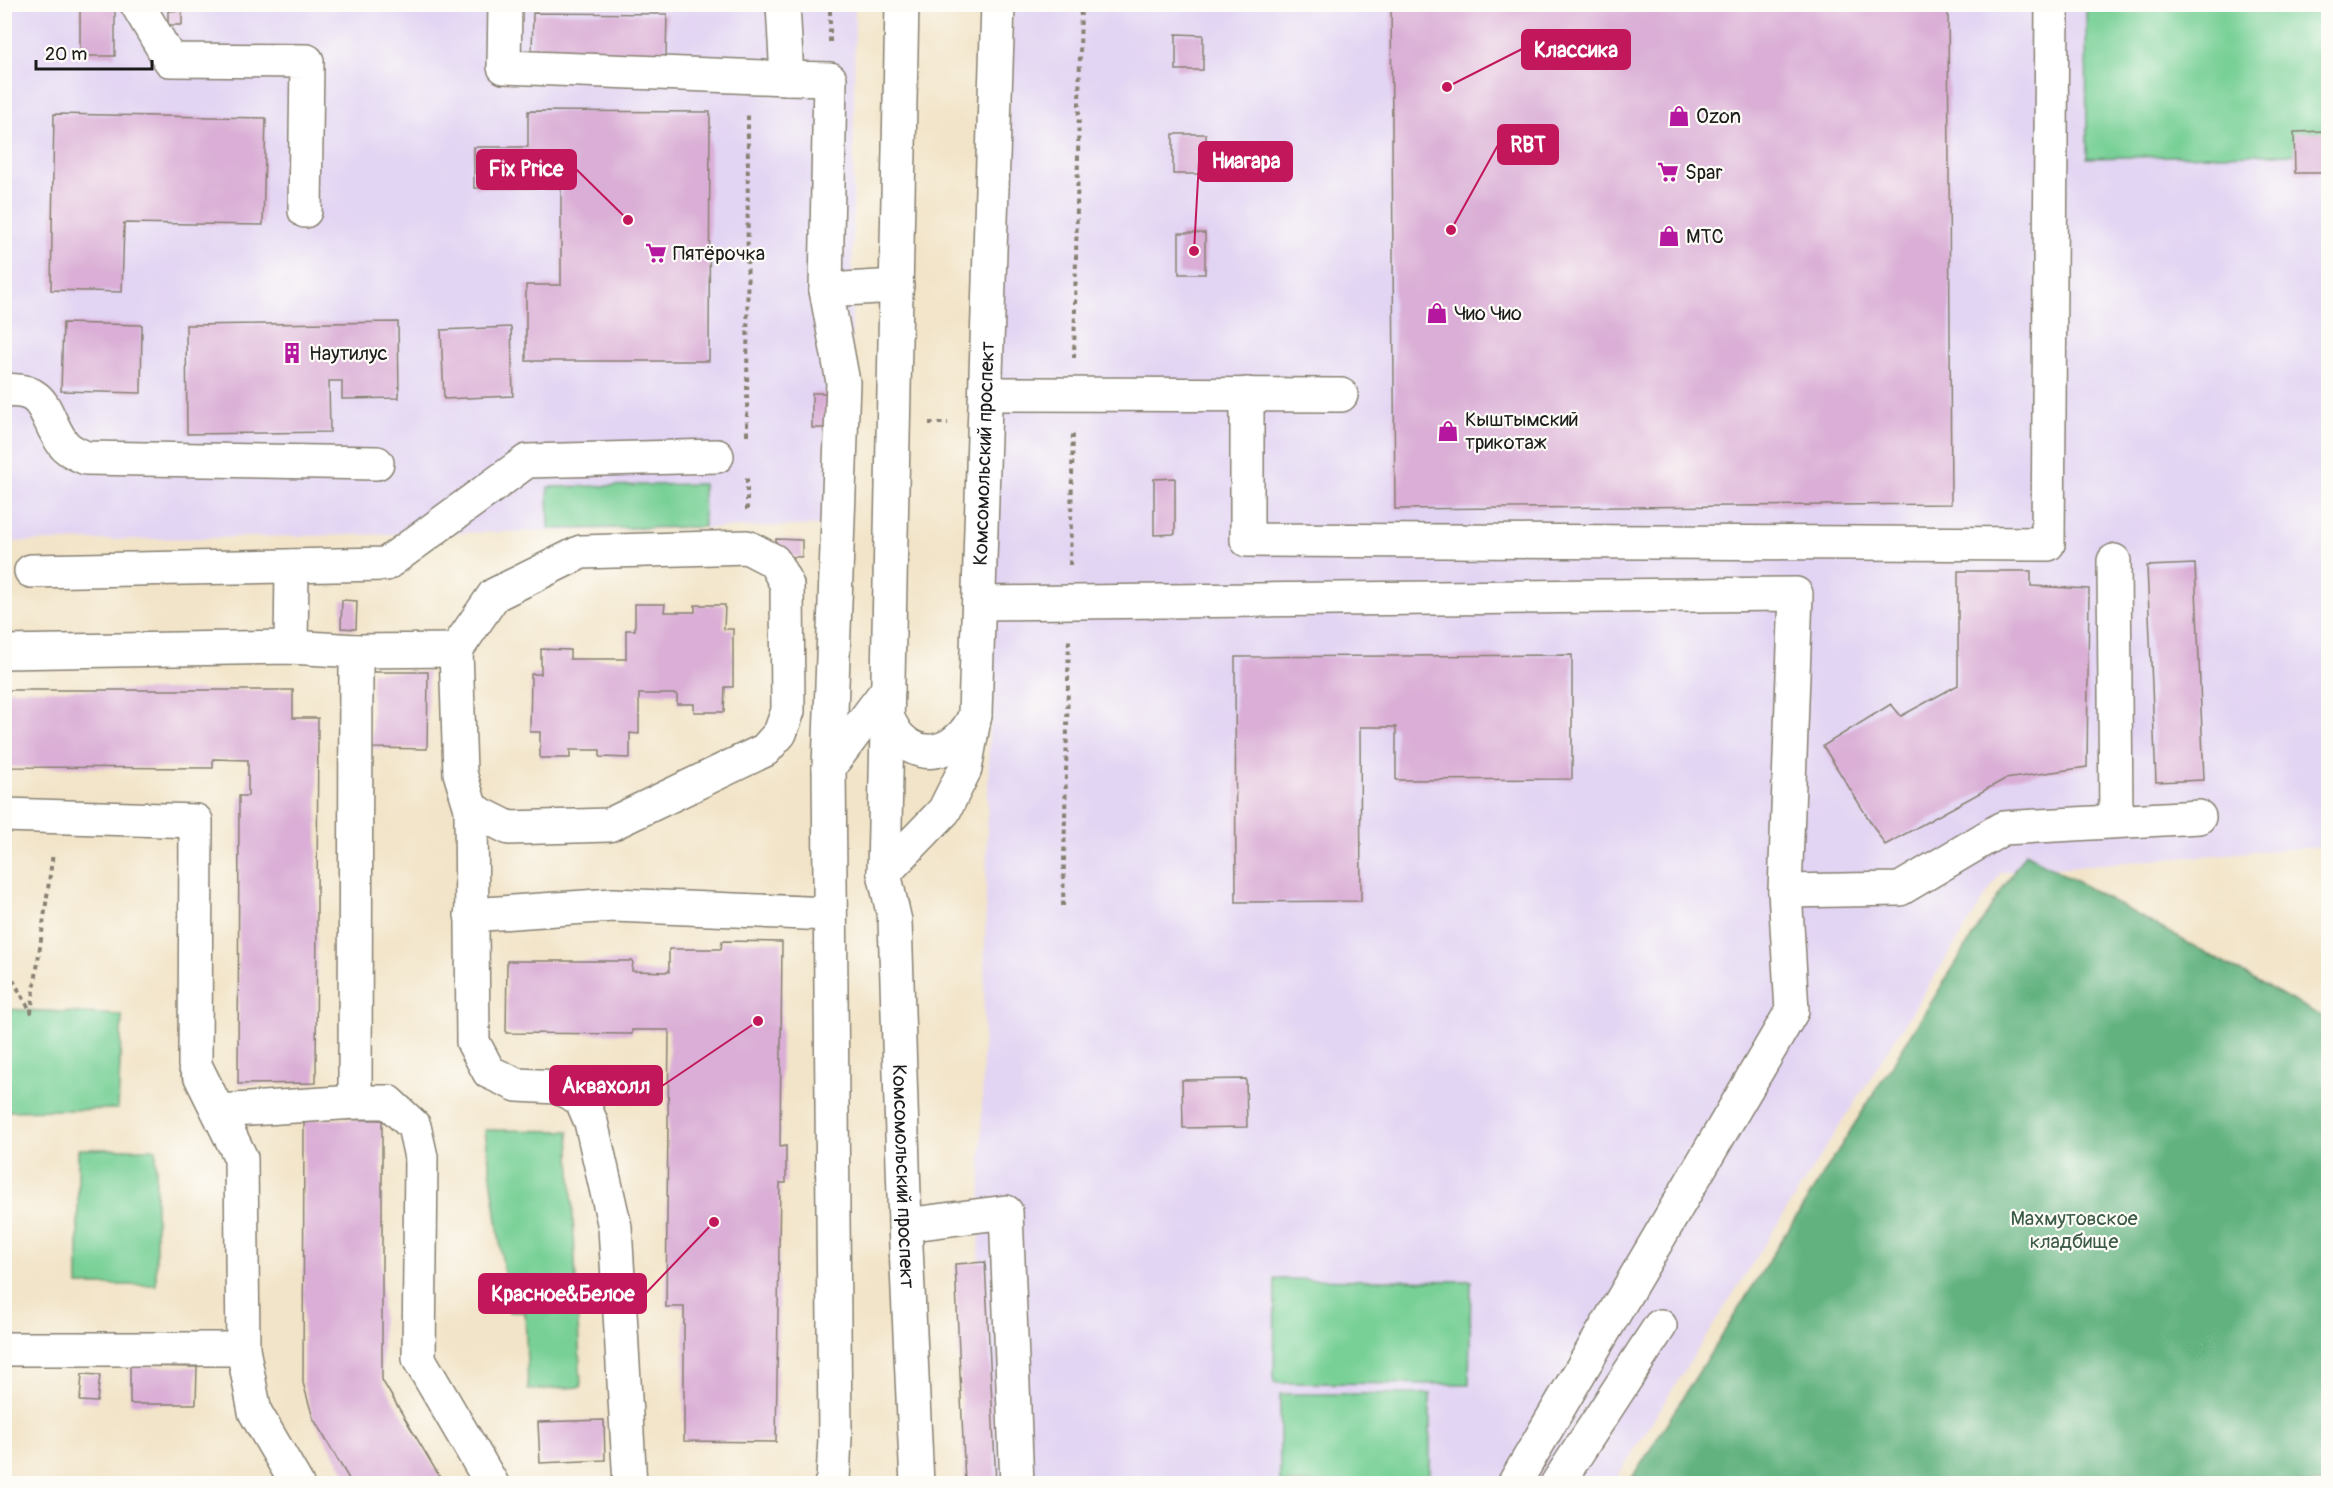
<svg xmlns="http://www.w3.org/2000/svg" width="2333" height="1488" font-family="Pangolin,sans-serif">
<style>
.built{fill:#e2d4f3}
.green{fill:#78d096;stroke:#4a7659;stroke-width:1.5}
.forest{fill:#62b27f;stroke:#3f674e;stroke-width:1.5}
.building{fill:#daaed6}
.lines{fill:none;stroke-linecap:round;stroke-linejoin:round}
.minor-casing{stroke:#878072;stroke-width:36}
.path{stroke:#878072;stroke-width:4;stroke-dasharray:4.5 4.5;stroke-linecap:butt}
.minor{stroke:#fff;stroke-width:33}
.labels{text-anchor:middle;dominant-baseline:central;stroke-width:4.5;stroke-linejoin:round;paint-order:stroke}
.poi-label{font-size:20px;fill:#1c1c1c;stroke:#fdfcf7;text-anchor:start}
.street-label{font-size:20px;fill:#1c1c1c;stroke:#fdfcf7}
.park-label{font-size:20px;fill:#3c5b47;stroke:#fdfcf7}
.leader{fill:none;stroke:#c2185b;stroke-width:2}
.callout-dot{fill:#c2185b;stroke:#fdfcf7;stroke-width:2}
.callout{fill:#c2185b;stroke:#c2185b;stroke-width:2}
.callout-label{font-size:21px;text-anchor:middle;font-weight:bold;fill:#fff}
</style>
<rect width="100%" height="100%" fill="#fdfcf7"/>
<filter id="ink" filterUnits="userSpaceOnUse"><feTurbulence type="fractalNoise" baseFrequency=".0167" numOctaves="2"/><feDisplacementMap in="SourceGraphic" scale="12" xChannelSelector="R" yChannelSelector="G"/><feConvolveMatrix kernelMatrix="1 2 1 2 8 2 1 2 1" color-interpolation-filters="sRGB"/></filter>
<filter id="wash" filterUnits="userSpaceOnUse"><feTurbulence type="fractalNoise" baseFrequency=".008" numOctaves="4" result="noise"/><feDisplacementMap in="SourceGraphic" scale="24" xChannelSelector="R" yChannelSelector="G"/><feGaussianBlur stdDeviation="1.35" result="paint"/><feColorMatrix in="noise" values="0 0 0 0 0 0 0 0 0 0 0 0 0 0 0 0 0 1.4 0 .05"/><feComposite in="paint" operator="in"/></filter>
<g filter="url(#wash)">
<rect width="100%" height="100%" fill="#f2e4c8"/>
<g class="built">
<path d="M4,5H855L850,525L5,542Z"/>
<path d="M1013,5H2086L2087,158L2260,154L2328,155V846L2001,872L1613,1483L975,1484L992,575Z"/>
</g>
<g class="green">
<path d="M2086,5H2328V155L2260,154L2087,158Z"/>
<path d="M703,484L704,527L549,529L548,487Z"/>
<path d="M4,1009L122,1015L118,1109L5,1111Z"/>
<path d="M485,1130L569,1131L581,1387L528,1390L525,1312H509Z"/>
<rect x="78" y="1149" width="78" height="136"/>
<path d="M1275,1279L1471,1281L1469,1384L1274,1383Z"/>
<rect x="1280" y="1394" width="150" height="89"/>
</g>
<path class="forest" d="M2025,853L2328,1020V1483H1629Z"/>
<g id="blocks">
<g class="building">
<rect x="80" y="4" width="35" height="52"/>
<path d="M1391,4H1948L1951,504L1395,509Z"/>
<path d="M182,10V25H168V11Z"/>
<path d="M533,13L667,14L666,56L532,55Z"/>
<path d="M1176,34L1203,35V70H1176Z"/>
<path d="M528,111L710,112L709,361H526V285H561V188H474V147H528Z"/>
<path d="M54,114L266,118L263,225L124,223L122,292L51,290Z"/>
<path d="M2328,131V173H2295L2294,132Z"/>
<rect x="1173" y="134" width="33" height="40"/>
<rect x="1179" y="233" width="26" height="41"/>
<path d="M398,322L399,398L342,399V381H329L330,432L187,434L186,325Z"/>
<path d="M63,323L142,325L141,393L61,391Z"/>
<path d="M511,327L513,396L444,399L441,330Z"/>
<rect x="812" y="393" width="18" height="35"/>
<path d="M1175,478V534L1154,535V479Z"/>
<path d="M776,539L802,540V557L776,556Z"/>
<path d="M2195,564L2204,780L2156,782L2147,566Z"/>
<path d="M1958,571H2031V586L2089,589L2087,767L2005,779L1885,845L1823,746L1891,704L1901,716L1958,685Z"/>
<path d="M342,600L357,601L356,629L341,628Z"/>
<path d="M635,604H665L664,612H695V605H725L724,629H733V687H725L724,712H694V704H677V694H639V734L630,733V758L600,757V750H570V758H540V732H530L531,674H541V649L570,650V659H626V630H635Z"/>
<path d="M1572,655V779L1396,780V727H1360L1361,901L1236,902L1235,657Z"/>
<path d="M372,672H428L427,749L372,748Z"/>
<path d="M4,690H293V718H318L316,1083L238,1084L239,796H248V760L213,759V768L4,767Z"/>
<path d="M722,941L782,942L780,1147L786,1146V1183H780L776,1442L684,1441V1307H666L669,1030H632V1034L506,1033L507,961H633L632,971L669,972V949H721Z"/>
<path d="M1246,1079L1247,1127L1183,1128L1182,1080Z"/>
<path d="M304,1119L382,1120V1380L444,1484H352L313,1418L303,1383Z"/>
<path d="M985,1262L996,1484H965L955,1264Z"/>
<path d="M130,1366L197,1367L196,1404H130Z"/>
<path d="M82,1374L100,1375L97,1402L80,1401Z"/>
<path d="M604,1420L605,1460L540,1463L538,1422Z"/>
</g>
</g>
</g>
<g filter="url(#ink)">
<use href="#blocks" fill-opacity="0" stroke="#878072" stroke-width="1.5"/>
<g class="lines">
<defs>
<g id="minor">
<path d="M137,4L170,60L307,61L305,211"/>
<path d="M505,4L504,67L787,78"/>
<path d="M783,4L787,78L830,79L826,290L897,286"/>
<path id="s1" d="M902,4L884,873L895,921L905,1225L917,1484"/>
<path d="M826,290L843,382L829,767L835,1437L833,1481L831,1484"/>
<path d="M4,391C50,386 43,420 65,446C70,451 79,455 86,458L377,463"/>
<path d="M986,394L1341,395"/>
<path d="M1247,394V540L2048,544L2052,4"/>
<path d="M2114,561L2116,821"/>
<path d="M31,571L386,564L527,461L717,456"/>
<path d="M979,603L1796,594L1785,891L1792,1011L1514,1484"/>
<path d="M291,647L292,566"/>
<path d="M456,650L494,595L581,552L747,547L774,561L787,585L788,711L780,733L765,750L609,825L509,828L471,809"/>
<path d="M356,651L456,650L460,773L471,809L473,1042L489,1072L517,1085L558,1087L581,1099L591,1122L615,1227L630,1484"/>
<path d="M4,652L291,647L356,651L355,1102H388L414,1126L421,1157L419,1359L492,1484"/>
<path d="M888,719C891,725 895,733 900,738C928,766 961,746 975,716"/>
<path d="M829,767L888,689"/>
<path d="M4,815L196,821L195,1065L241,1158L243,1349L255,1412L297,1484"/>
<path id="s2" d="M884,873L944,811L965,769L975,714L998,4"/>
<path d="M1785,891L1900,889L2003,828L2199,817"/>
<path d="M471,915L613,905L830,914"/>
<path d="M219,1111L355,1102"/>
<path d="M905,1225L1006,1212L1017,1484"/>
<path d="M4,1349H243"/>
<path d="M1557,1484L1660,1326"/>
</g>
</defs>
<use href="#minor" class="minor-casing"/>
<g class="path">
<path d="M830,42V4"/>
<path d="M1074,358L1081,4"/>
<path d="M929,423H948"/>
<path d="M747,435L748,113"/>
<path d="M747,510V476"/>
<path d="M1070,565L1073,431"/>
<path d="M1063,906L1069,638"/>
<path d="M4,964L31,1012L53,853"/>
</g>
<use href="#minor" class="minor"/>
</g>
</g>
<defs>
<symbol id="shop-bare" viewBox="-9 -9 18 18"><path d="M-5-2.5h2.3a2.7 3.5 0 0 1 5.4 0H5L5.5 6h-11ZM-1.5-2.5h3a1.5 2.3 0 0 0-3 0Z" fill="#b5179e" stroke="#fdfcf7" stroke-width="2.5" paint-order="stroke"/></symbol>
<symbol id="supermarket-bare" viewBox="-9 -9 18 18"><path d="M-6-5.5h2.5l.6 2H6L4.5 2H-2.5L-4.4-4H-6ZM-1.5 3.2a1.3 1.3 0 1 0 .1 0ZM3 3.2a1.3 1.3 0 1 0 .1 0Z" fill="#b5179e" stroke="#fdfcf7" stroke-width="2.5" paint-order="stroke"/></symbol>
<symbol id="building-bare" viewBox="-9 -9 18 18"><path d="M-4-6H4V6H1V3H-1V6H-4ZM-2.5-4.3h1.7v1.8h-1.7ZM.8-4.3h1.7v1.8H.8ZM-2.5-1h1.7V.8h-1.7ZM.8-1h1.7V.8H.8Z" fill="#b5179e" stroke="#fdfcf7" stroke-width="2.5" paint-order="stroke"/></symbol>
</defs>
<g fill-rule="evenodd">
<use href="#shop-bare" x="1664" y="101" width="30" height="30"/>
<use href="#supermarket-bare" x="1653" y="157" width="30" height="30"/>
<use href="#shop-bare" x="1654" y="221" width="30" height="30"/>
<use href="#supermarket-bare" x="641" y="238" width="30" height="30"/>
<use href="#shop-bare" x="1422" y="298" width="30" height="30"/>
<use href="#building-bare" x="277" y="338" width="30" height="30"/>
<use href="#shop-bare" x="1433" y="416" width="30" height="30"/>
</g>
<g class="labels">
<g class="poi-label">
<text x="1696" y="116">Ozon</text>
<text x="1685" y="172">Spar</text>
<text x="1686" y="236">МТС</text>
<text x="673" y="253">Пятёрочка</text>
<text x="1454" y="313">Чио Чио</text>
<text x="309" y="353">Наутилус</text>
<text x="1465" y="419">Кыштымский<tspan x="1465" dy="23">трикотаж</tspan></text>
</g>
<g class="street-label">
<text stroke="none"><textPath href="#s2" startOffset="450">Комсомольский проспект</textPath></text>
<text stroke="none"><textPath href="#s1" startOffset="1174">Комсомольский проспект</textPath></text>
</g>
<g class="park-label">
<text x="2074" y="1218">Махмутовское<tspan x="2074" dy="23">кладбище</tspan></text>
</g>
</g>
<path class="leader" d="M1447 87L1522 49M1451 230L1498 145M1194 251L1199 161M628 220L576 169M758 1021L662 1086M714 1222L646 1293"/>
<g class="callout-dot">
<circle cx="1447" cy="87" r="6"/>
<circle cx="1451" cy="230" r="6"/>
<circle cx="1194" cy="251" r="6"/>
<circle cx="628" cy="220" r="6"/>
<circle cx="758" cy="1021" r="6"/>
<circle cx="714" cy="1222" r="6"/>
</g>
<g class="callout">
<rect x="1522" y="30" width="108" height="39" rx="6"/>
<rect x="1498" y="125" width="60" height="39" rx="6"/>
<rect x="1199" y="142" width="93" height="39" rx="6"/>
<rect x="477" y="150" width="99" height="39" rx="6"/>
<rect x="550" y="1066" width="112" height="39" rx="6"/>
<rect x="479" y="1274" width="167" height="39" rx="6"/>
</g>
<g class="callout-label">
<text x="1576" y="57">Классика</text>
<text x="1528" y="152">RBT</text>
<text x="1246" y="168">Ниагара</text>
<text x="526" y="176">Fix Price</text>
<text x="606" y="1093">Аквахолл</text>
<text x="563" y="1301">Красное&amp;Белое</text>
</g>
<rect width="2333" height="1488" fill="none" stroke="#fdfcf7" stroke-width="24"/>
<path d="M36 60v9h116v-9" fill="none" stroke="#1c1c1c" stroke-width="3"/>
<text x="45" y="60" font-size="18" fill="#1c1c1c" stroke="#fdfcf7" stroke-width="4.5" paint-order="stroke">20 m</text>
</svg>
